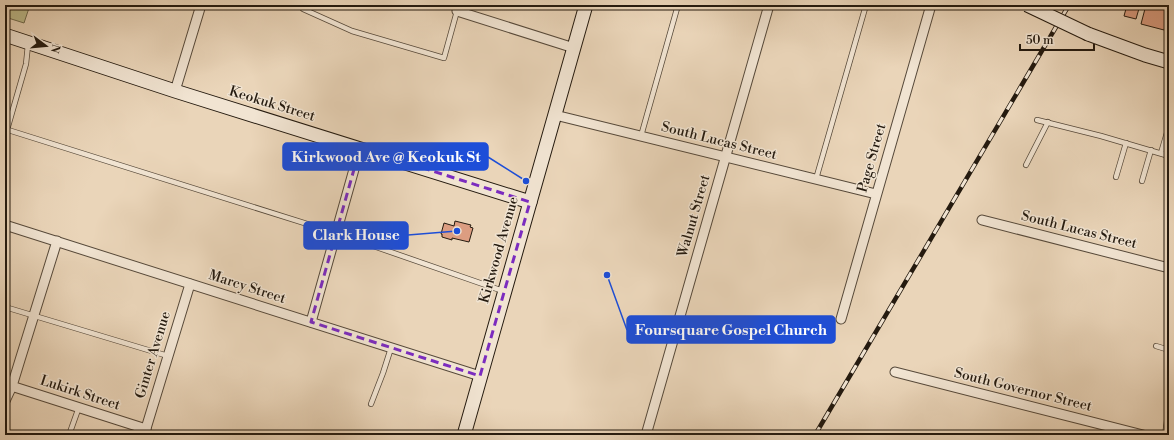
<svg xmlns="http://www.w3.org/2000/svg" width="1174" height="440" font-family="'Libre Bodoni',serif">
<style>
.green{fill:#bdbb8b;stroke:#706a4d}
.building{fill:#dc9d81;stroke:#241a0f}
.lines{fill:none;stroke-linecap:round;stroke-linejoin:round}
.lane-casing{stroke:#56493a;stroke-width:6}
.street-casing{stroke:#56493a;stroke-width:11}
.secondary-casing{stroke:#241a0f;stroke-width:15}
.lane{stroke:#f1e4d2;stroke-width:4.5}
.street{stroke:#f1e4d2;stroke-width:9}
.secondary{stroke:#f1e4d2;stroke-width:13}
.rail-casing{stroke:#241a0f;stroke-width:4.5}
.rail{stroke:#f1e4d2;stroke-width:3;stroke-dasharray:9;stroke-linecap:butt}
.secondary-bridge-casing{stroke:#241a0f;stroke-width:15;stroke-linecap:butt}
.secondary-bridge{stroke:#f1e4d2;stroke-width:13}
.marked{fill:none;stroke:#7b2cbf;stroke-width:3;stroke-dasharray:8 5;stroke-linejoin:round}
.labels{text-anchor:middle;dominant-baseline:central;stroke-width:3;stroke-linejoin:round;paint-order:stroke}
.street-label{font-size:14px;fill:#241a0f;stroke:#f1e4d2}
.leader{fill:none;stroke:#1d4ed8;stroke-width:1.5}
.callout-dot{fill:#1d4ed8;stroke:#f1e4d2;stroke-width:1.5}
.callout{fill:#1d4ed8;stroke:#1d4ed8;stroke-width:1.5}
.callout-label{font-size:15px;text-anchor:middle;font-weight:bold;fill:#fff}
</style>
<rect width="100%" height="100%" fill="#ead5b9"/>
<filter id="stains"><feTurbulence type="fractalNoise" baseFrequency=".005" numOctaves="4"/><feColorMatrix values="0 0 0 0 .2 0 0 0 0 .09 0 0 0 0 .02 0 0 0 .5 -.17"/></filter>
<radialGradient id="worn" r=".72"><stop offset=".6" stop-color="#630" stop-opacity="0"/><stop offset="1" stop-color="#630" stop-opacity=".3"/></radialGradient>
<path class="green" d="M5,5H30L24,23L5,17Z"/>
<g class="building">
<path d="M1127,5H1140L1136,19L1124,16Z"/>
<path d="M1146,5H1169V12L1164,30L1141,24Z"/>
<path d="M455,221L471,225L470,227L473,228L469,242L452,238V240L442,237V234H441L444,223L454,226Z"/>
</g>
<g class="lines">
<defs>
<g id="lane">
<path d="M303,9L352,31L444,58L457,11"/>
<path d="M1037,120L1101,136L1169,156"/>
<path d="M5,129L336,233L503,291"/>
<path d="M7,130L26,64L28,45"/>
<path d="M641,136L678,5"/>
<path d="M1161,153L1169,126"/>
<path d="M1026,165L1048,122"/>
<path d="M1116,177L1126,143"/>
<path d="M816,179L866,5"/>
<path d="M1142,181L1151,150"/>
<path d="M5,307L168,356"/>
<path d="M1156,346L1169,350"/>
<path d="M371,404L383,373L391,348"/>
<path d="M69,435L79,407"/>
<path d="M1165,435L1169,406"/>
</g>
<g id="street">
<path d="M457,11L574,48"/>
<path d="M175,91L201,5"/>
<path d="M555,115L876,194"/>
<path d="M982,220L1169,268"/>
<path d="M5,225L480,376"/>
<path d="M841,319L931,5"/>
<path d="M311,322L360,148"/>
<path d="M895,372L1143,435"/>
<path d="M5,384L146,429"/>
<path d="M5,401L12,386L20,360L57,241"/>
<path d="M144,435L190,284"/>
<path d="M646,435L769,5"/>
</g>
<g id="secondary">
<path d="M1088,34L1145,55L1169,62"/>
<path d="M5,35L175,91L530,202"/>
<path d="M464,435L586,5"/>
</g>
</defs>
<use href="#lane" class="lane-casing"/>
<use href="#street" class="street-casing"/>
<use href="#secondary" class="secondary-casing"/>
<use href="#lane" class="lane"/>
<use href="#street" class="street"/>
<use href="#secondary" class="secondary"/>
<defs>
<path id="rail" d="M815,435L1069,5"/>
</defs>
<use href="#rail" class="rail-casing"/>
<use href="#rail" class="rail"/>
<defs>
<path id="secondary-bridge" d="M1027,5L1088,34"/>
</defs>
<use href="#secondary-bridge" class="secondary-bridge-casing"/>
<use href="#secondary-bridge" class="secondary-bridge"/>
</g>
<path class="marked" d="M360,148L530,202L480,376L311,322Z"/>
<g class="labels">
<g class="street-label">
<text transform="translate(272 104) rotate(17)">Keokuk Street</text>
<text transform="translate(719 141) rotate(14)">South Lucas Street</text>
<text transform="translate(872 158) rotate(-74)">Page Street</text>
<text transform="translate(694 216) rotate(-74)">Walnut Street</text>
<text transform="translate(1079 230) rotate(14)">South Lucas Street</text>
<text transform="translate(499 250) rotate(-74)">Kirkwood Avenue</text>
<text transform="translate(247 287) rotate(18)">Marcy Street</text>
<text transform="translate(153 355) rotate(-73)">Ginter Avenue</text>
<text transform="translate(1023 390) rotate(14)">South Governor Street</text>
<text transform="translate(80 393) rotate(18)">Lukirk Street</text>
</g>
</g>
<path class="leader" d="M526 181L488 157M457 231L408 235M607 275L627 330"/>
<g class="callout-dot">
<circle cx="526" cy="181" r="4"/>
<circle cx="457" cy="231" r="4"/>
<circle cx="607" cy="275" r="4"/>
</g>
<g class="callout">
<rect x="283" y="143" width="205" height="27" rx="4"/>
<rect x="304" y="222" width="104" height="27" rx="4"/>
<rect x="627" y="316" width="208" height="27" rx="4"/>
</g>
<g class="callout-label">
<text x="386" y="162">Kirkwood Ave @ Keokuk St</text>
<text x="356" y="240">Clark House</text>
<text x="731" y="335">Foursquare Gospel Church</text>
</g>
<rect width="1174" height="440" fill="none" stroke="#ead5b9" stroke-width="20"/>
<rect x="6" y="6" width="1162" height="428" fill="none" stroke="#241a0f" stroke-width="2"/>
<rect x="10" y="10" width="1154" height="420" fill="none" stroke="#241a0f"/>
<g transform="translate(46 46) rotate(106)" stroke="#f1e4d2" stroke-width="3" paint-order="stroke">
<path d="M0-3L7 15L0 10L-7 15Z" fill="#241a0f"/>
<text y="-6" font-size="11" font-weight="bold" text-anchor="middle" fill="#241a0f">N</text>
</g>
<path d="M1020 44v6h74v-6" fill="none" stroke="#241a0f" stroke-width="2"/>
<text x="1026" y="44" font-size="12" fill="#241a0f" stroke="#f1e4d2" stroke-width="3" paint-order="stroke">50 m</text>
<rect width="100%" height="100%" filter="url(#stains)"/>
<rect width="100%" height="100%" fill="url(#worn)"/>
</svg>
